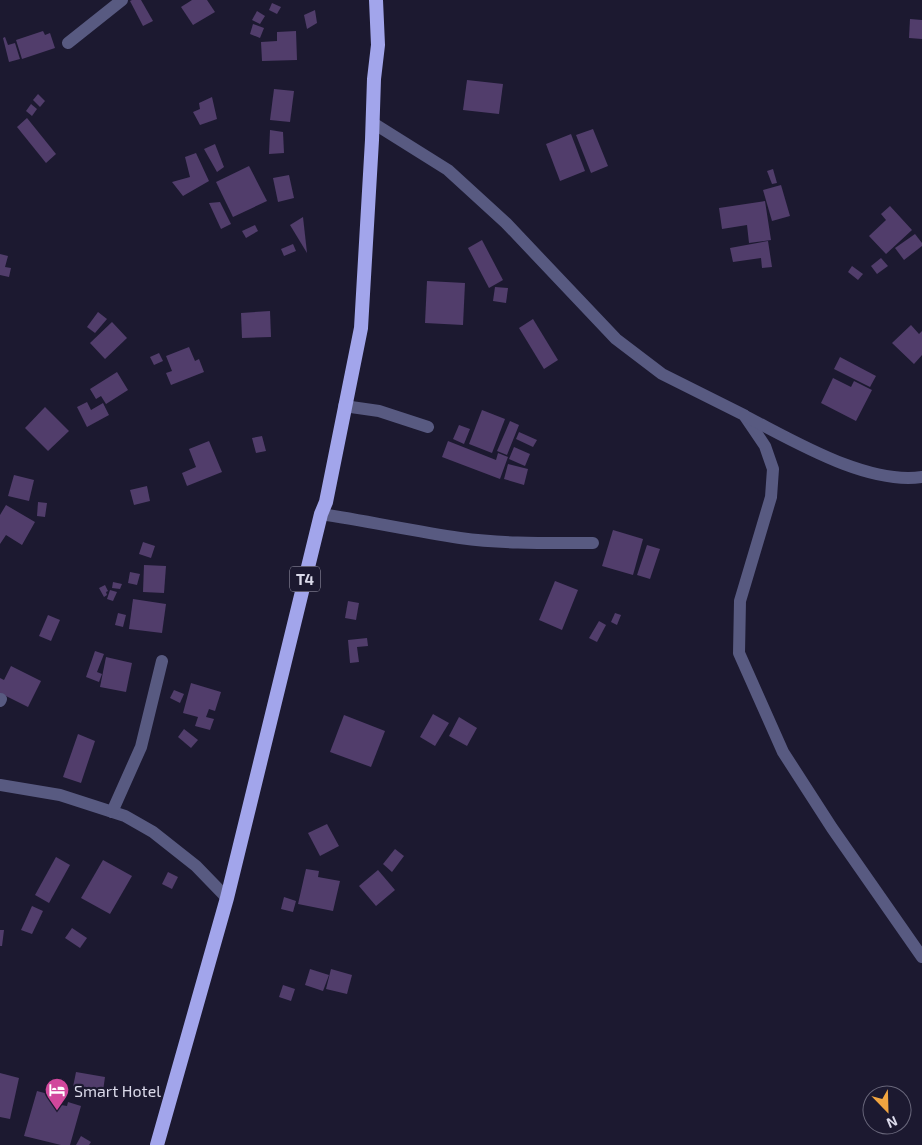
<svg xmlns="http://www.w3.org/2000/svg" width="922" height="1145" font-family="'Exo 2',sans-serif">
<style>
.building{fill:#513d6b}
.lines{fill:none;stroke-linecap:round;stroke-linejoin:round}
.minor{stroke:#585a81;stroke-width:12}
.trunk{stroke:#a2a5eb;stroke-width:14}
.labels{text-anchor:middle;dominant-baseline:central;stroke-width:4.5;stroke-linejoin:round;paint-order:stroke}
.shield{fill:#1c1930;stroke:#a2a0b2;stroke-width:1}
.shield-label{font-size:15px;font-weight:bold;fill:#dbdaea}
.poi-label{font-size:16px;fill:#dbdaea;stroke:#1c1930;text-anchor:start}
</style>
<rect width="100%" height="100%" fill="#1c1930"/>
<g class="building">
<path d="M132,0H141L153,21L143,26L130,1Z"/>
<path d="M192,0H207L215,12L193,25L181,7Z"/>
<path d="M272,3L281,7L277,14L269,10Z"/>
<path d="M315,10L317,23L307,29L304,15Z"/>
<path d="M257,11L265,16L260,24L252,20Z"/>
<path d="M910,19L922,20V39L909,38Z"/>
<path d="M253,24L264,28L260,38L250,34Z"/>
<path d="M43,31L45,35L50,33L55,48L22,59L16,40Z"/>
<path d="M296,31L297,60L262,61L261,42L277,41V32Z"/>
<path d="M5,37L8,45L15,43L20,59L9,62L3,38Z"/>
<path d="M467,80L503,84L499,114L463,110Z"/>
<path d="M274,89L294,91L290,122L270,120Z"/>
<path d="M38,94L45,101L40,107L33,100Z"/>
<path d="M212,97L217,119L200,125L193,112L200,109L199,103Z"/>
<path d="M31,104L37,109L32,116L26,111Z"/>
<path d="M27,118L56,154L46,163L17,127Z"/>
<path d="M593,129L608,166L591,173L576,135Z"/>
<path d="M270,130L283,132L284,153L269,154Z"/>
<path d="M571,134L585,171L560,181L546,144Z"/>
<path d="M215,144L224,167L217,172L204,149Z"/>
<path d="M196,153L209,181L183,196L172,182L190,177L185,157Z"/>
<path d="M249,166L267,201L233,217L216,182Z"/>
<path d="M773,169L777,183L772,184L767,171Z"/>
<path d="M289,175L294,198L278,202L273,178Z"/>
<path d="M781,185L790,216L772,221L763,190Z"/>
<path d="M765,201L771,240L749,243L747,225L722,229L719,208Z"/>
<path d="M220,202L231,224L221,229L209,203Z"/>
<path d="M890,206L912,230L886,254L869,236L886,220L881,214Z"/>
<path d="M303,217L307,253L290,225Z"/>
<path d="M255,225L258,231L246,238L242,231Z"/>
<path d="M915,234L922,243V246L904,260L895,248Z"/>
<path d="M482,240L503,280L489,288L468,248Z"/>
<path d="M768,241L772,267L762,268L761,258L733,262L730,248Z"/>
<path d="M293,244L296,251L284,256L281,249Z"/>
<path d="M0,254L8,256L5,267L11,268L9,277L0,275Z"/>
<path d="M881,258L888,266L877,274L871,266Z"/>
<path d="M852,266L863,274L858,280L848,272Z"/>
<path d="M427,281L465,283L463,325L425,323Z"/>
<path d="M495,287L508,288L506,303L493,301Z"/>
<path d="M270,311L271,337L242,338L241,313Z"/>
<path d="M98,312L107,319L95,333L87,327Z"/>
<path d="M533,319L558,360L544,369L519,328Z"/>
<path d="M112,322L127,338L105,359L90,343Z"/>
<path d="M911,325L919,334L922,331V355L914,364L892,343Z"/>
<path d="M189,347L195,361L199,359L204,372L171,385L166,373L172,371L166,356Z"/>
<path d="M159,353L163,361L154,365L150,357Z"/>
<path d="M840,357L876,376L870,387L834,369Z"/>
<path d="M117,372L128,390L106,404L101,396L96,399L90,389Z"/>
<path d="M833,378L851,387L854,381L872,390L856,421L821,403Z"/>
<path d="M87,402L91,410L103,403L109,415L87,427L77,407Z"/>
<path d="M45,407L69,431L48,451L25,428Z"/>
<path d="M482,410L505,419L492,453L469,444Z"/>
<path d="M510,421L519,425L507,455L497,451Z"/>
<path d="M459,425L470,429L464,444L453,439Z"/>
<path d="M519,432L537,440L533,447L516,439Z"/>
<path d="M262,436L266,451L256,453L252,438Z"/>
<path d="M209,441L222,472L187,486L182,473L196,467L189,449Z"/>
<path d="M448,441L496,460L498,453L508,457L500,479L442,457Z"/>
<path d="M514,447L530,454L525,466L509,459Z"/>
<path d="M508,464L528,469L524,485L504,479Z"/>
<path d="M14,475L34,480L29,501L8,496Z"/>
<path d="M147,486L150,501L134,505L130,490Z"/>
<path d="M38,502L47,503L45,517L37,516Z"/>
<path d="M6,505L35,522L22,545L6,535L0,544V515Z"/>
<path d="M613,530L643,539L633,575L602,566Z"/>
<path d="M143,542L155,546L151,558L139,554Z"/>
<path d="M647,545L660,549L650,579L637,575Z"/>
<path d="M144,565L166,566L164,593L143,592Z"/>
<path d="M130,572L140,574L137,585L128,583Z"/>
<path d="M555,581L578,590L562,630L539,620Z"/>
<path d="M113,582L122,584L120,589L112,588Z"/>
<path d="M105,585L108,591L106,592L107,595L104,597L99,588Z"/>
<path d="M110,590L117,592L113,601L107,599Z"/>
<path d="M133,599L166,604L162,633L129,629Z"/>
<path d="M348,601L359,603L356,620L345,618Z"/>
<path d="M118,613L126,615L123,627L115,625Z"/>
<path d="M615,613L621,615L617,625L611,622Z"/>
<path d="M48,615L60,620L51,641L39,636Z"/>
<path d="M599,621L606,625L597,642L589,638Z"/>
<path d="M367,638L368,646L357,647L359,662L350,663L348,640Z"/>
<path d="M95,651L104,654L97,672L102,674L99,682L86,677Z"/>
<path d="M106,657L132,663L126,692L100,687Z"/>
<path d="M11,666L41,681L28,707L0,693V678L4,680Z"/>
<path d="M191,683L221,692L215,711L209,709L206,717L214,719L210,730L195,726L198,717L183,713Z"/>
<path d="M174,690L184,694L180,703L170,698Z"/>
<path d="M433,714L449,723L435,746L420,737Z"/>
<path d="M344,715L385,731L371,767L330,752Z"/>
<path d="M459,717L477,728L467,746L449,736Z"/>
<path d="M184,729L198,740L191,748L178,737Z"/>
<path d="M78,734L95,741L81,783L63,777Z"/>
<path d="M327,824L339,846L320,856L308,833Z"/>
<path d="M395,849L404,856L392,872L383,864Z"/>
<path d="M56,857L70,865L49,903L35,895Z"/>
<path d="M103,860L132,876L110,914L81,898Z"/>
<path d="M306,869L319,871L318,877L340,881L333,911L298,904Z"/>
<path d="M378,870L395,890L376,906L359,886Z"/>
<path d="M168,872L178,877L172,889L162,884Z"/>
<path d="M284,897L296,901L293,912L281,909Z"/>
<path d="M32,906L43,911L32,934L21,930Z"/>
<path d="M72,928L87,938L80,948L65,938Z"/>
<path d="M0,930H4L2,946H0Z"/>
<path d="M310,969L329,975L323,991L305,985Z"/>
<path d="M331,969L352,975L347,994L326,989Z"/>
<path d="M283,985L295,989L291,1001L279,997Z"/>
<path d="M76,1072L105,1077L102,1098L89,1096L90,1090L73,1087Z"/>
<path d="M0,1073L19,1078L10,1119L0,1117Z"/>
<path d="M37,1091L63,1098L61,1105L67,1106L68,1102L81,1106L70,1145H61L24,1136Z"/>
<path d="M81,1136L91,1142L89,1145H76Z"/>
</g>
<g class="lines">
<g class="minor">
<path d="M68,43L122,0"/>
<path d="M373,123L448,170L506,223L616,339L662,374L744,415L765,446L773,469L771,497L740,601L739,653L783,752L832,828L922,957"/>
<path d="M344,406L379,411L428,427"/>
<path d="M745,416C794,441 866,485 922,477"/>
<path d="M321,514C367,521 413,531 460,538C504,544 548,543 593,543"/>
<path d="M0,701L1,699"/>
<path d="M0,785L60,795L125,816L153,832L196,866L227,898"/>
<path d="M112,812L141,747L162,661"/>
</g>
<path class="trunk" d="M157,1145L227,898L321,514L326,502L361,328L372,140L374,79L378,45L376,0"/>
</g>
<defs>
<symbol id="hotel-pin" viewBox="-11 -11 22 30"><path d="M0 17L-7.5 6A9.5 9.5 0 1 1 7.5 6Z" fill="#d1479c" stroke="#1c1930"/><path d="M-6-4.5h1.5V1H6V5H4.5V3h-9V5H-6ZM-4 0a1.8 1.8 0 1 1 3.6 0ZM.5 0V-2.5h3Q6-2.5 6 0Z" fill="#fff"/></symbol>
</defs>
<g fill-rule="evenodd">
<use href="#hotel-pin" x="43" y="1076" width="28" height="38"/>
</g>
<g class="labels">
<rect class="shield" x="290" y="566.5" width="30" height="25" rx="4"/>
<g class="shield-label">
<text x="305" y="579">T4</text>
</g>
<g class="poi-label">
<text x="74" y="1090">Smart Hotel</text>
</g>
</g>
<g transform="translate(887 1110) rotate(157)"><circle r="24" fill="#1c1930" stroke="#68667a"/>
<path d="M0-4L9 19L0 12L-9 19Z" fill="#f1a540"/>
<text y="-8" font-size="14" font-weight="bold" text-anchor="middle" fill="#dbdaea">N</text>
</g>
</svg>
